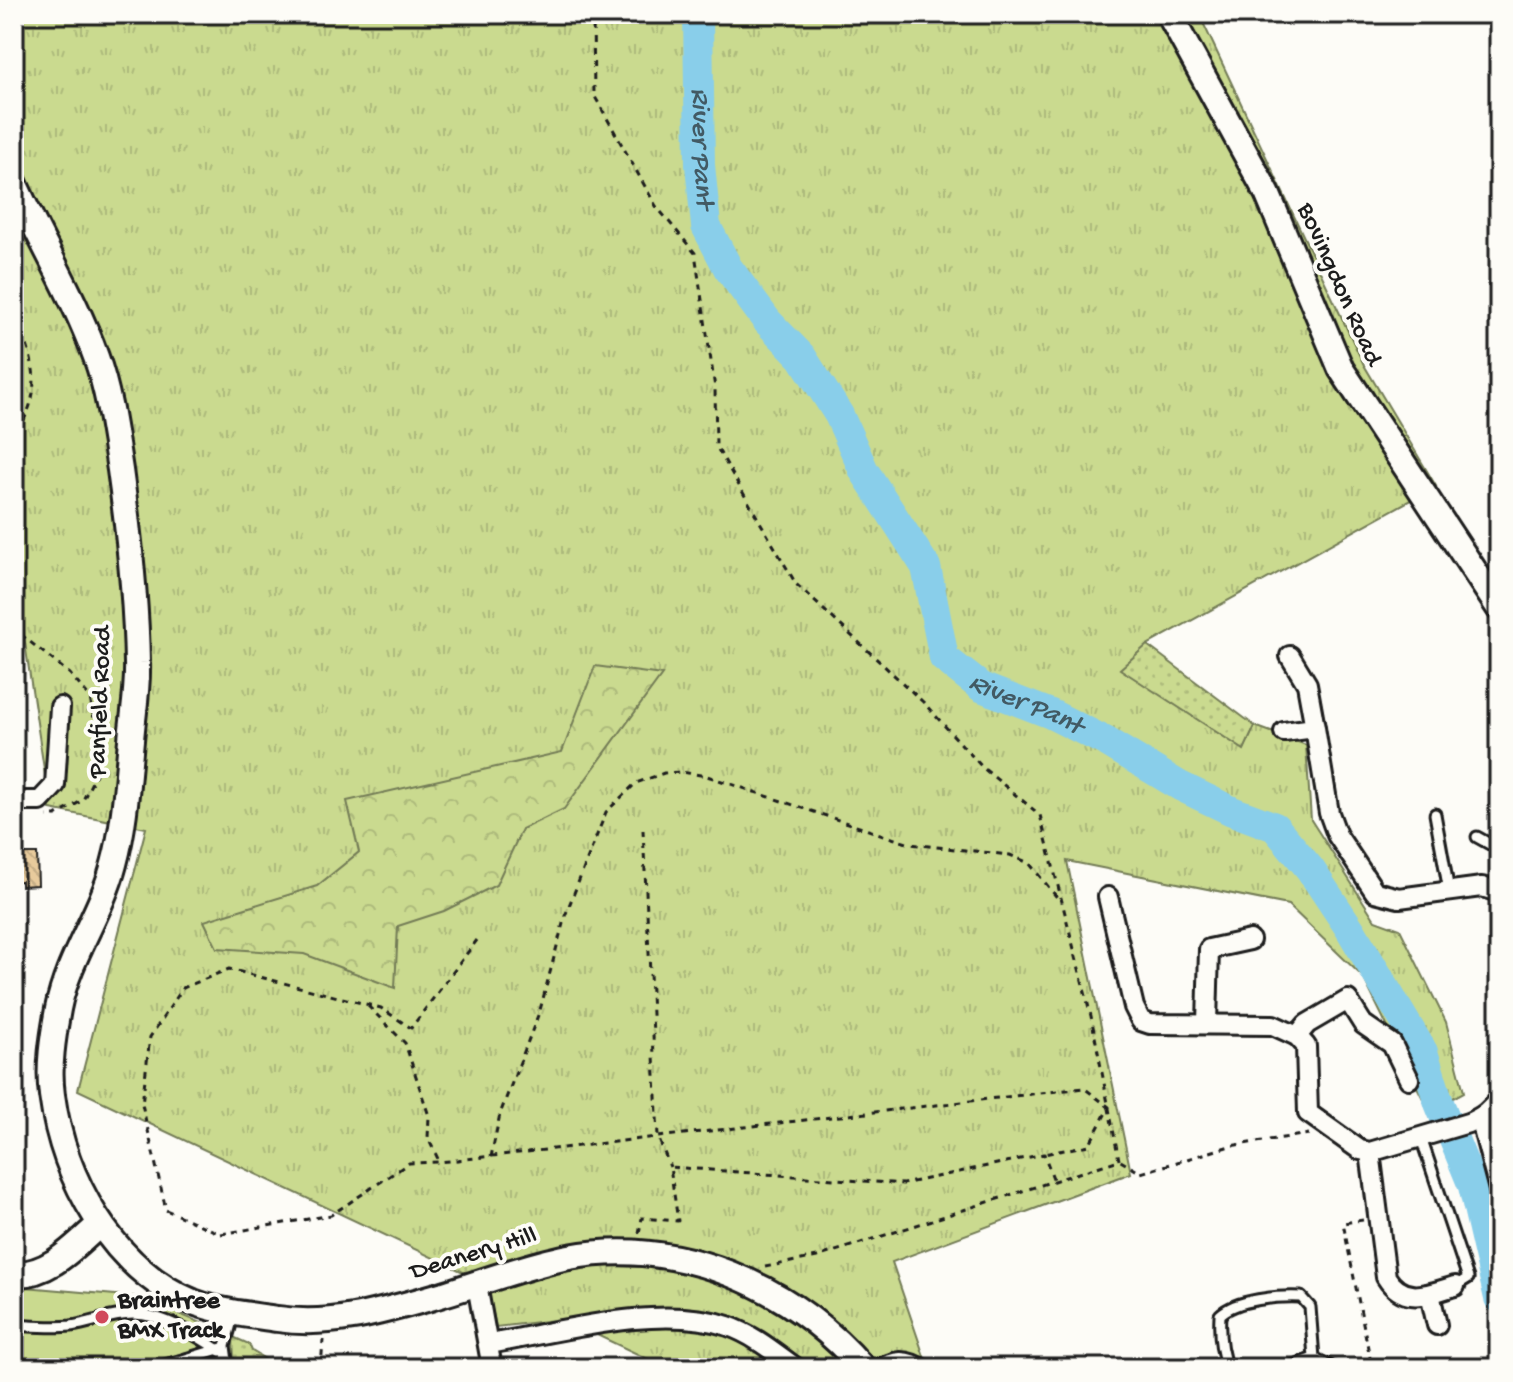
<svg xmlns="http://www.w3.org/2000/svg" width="1513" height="1382" font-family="'Gochi Hand',sans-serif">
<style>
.grass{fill:url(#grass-tufts);stroke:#737b56;stroke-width:2}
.forest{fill:url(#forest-crowns);stroke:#737b56;stroke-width:2}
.park{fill:url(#park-dots);stroke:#737b56;stroke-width:2}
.pitch{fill:#cada8f;stroke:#737b56;stroke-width:2}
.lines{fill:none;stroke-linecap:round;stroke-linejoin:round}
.river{stroke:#89ceea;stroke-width:30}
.building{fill:url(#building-back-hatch);stroke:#1c1c1c;stroke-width:2}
.lane-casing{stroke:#1c1c1c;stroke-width:15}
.street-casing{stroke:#1c1c1c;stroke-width:24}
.secondary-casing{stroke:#1c1c1c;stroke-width:30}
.path{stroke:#1c1c1c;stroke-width:3;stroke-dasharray:6 6;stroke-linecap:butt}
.lane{stroke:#fdfcf7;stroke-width:9}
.street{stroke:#fdfcf7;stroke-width:18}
.secondary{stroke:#fdfcf7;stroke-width:24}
.poi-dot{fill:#d1495b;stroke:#fdfcf7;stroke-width:3}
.labels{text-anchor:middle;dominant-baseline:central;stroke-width:8;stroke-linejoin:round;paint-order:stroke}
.street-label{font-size:26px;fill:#1c1c1c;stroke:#fdfcf7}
.poi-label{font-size:26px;font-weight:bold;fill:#1c1c1c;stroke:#fdfcf7;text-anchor:start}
.water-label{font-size:28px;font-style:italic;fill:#425a64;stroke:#fdfcf7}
</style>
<defs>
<pattern id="grass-tufts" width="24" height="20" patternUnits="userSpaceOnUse" patternTransform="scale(2)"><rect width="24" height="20" fill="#cada8f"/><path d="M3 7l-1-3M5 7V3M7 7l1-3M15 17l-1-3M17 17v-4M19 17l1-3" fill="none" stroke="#adba7b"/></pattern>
<pattern id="forest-crowns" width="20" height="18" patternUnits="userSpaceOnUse" patternTransform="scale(2)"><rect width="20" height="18" fill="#cada8f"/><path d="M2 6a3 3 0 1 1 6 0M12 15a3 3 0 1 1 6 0" fill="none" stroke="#adba7b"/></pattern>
<pattern id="park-dots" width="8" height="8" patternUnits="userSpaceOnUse" patternTransform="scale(2)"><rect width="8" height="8" fill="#cada8f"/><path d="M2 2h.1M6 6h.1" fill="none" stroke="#adba7b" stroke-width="1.8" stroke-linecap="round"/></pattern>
<pattern id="building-back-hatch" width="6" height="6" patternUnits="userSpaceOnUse" patternTransform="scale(2)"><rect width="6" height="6" fill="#e8cb9c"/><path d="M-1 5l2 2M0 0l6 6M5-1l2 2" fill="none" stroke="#c6ae86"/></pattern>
</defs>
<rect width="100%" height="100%" fill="#fdfcf7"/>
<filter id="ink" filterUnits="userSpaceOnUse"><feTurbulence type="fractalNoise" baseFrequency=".0125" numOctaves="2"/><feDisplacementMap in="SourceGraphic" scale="16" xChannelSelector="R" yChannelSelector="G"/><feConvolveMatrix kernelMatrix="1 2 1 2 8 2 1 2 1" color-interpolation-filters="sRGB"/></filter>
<g filter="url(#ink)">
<path class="grass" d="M14,14H1199L1364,365L1436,486L1147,645L1121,669L1244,749L1255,726L1306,745L1311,820L1375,920L1400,929L1446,1022L1464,1092L1429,1111L1363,977L1288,905L1067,861L1131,1173L892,1262L928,1368H667L563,1319L496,1327L488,1290L495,1287L78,1090L146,828L50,809L14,570Z"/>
<path class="forest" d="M595,666L662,675L564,809L522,829L496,885L444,911L398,926L395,988L304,954L217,948L204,921L317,886L359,852L347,801L562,752Z"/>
<g class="park">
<path d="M1147,645L1255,726L1244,750L1120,669Z"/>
<path d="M233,1337L249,1344L252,1351L273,1364L274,1368H217L234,1363Z"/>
</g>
<path class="pitch" d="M14,1286L138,1297L221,1331L217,1344L128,1368H14Z"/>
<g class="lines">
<path class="river" id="s1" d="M698,14L700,165L706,226L728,268L767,321L802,357L839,415L864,471L926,567L944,658L981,687L1051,714L1107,742L1180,786L1232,811L1275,827L1310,869L1350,929L1423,1052L1439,1103L1473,1186L1499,1298"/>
</g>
<path class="building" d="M20,854H37L38,885L21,886V881L14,882V868H20Z"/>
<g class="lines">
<defs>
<g id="lane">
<path d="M1435,814L1449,891"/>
<path d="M1477,837L1495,847L1499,846"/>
<path d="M1421,1138L1468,1278L1455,1286"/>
<path d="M14,1325C33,1326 53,1328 71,1326C92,1323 112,1314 133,1314C163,1314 196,1335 220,1351"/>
<path d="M1314,1358L1334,1368"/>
<path d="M1227,1367C1220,1350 1219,1333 1220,1315C1236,1299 1279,1296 1301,1297L1310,1307L1314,1358L1285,1368"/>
<path d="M156,1368L222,1348"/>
<path d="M195,1368L227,1361L225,1346L234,1313"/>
<path d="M871,1368C895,1355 906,1353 929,1368"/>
</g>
<g id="street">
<path d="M1290,656L1307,684L1315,728"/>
<path d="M1284,732L1315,728L1329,813L1337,835L1375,892L1399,898L1482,887L1499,892"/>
<path d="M14,801H40L55,785L60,707"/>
<path d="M1108,897L1134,1007L1141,1021L1150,1024L1273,1025L1297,1036L1306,1046L1308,1113L1360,1150L1370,1152L1468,1123C1482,1117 1491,1111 1499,1098"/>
<path d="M1207,1023L1209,949L1250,940"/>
<path d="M1297,1036L1307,1024L1348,1000L1363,1024L1392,1044L1409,1079"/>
<path d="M1480,1118L1499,1190"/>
<path d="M1370,1152L1386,1277C1404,1306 1428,1294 1455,1286"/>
<path d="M477,1285L492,1368"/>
<path d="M1430,1294L1437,1325"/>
<path d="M489,1344C559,1332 660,1303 728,1326C754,1335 774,1352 796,1368"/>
</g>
<g id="secondary">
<path d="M1169,14L1267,193L1341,369L1499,608"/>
<path d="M14,182C40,241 74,296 96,357C109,393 114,432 120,470C129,534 136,598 137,663C138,688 133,715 131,740C127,782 125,824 114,864C101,914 68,958 58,1009C53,1037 48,1067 52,1095C63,1178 112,1269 193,1302C220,1312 250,1315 278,1319C330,1327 380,1312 430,1298C476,1285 522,1266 569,1257C679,1237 791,1285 863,1368"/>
<path d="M14,1274C49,1276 76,1245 100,1224"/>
</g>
</defs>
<use href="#lane" class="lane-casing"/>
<use href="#street" class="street-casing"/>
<use href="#secondary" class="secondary-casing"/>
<g class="path">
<path d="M593,14L594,95L656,206L695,253L715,388L716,446L796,584L923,702L983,768L1040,815L1091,1016L1119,1160"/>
<path d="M14,312C33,357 47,391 14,435"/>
<path d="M14,625L19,633L70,674L90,698L97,735L96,774L83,800L56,816H47"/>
<path d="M643,830L658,1137L670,1167"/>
<path d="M477,940L411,1028L381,1008L229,969L183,988L150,1037L142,1104L166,1210L221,1234L331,1215L409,1163L440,1162L1084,1088L1109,1107L1089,1145L1044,1154"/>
<path d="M368,1006L405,1043L429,1116L428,1138L439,1161"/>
<path d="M491,1157L500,1114L540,1010L565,916L606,812L636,783L664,773L681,772L707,776L910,844L1010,855L1029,863L1060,901"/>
<path d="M1363,1220L1343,1223L1372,1368"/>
<path d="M639,1233L642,1218L678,1221L670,1167L903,1184L1044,1154L1054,1181"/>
<path d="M765,1267L817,1257L1119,1160L1141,1173L1230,1146L1309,1134"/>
<path d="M321,1368L323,1340"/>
</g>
<use href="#lane" class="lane"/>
<use href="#street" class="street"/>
<use href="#secondary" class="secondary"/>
</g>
</g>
<circle class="poi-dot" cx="102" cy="1317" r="8"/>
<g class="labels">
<g class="street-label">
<text transform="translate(1338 285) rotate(66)">Bovingdon Road</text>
<text transform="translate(102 702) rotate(-88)">Panfield Road</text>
<text transform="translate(474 1255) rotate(-17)">Deanery Hill</text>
</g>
<g class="poi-label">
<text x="118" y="1302">Braintree<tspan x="118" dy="30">BMX Track</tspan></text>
</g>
<g class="water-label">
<text stroke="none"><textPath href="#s1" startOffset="134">River Pant</textPath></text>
<text stroke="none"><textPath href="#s1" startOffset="808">River Pant</textPath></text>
</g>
</g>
<rect width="1513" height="1382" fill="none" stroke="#fdfcf7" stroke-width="48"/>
<rect x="24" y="24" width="1465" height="1334" fill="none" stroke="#1c1c1c" stroke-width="3" filter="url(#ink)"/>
</svg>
